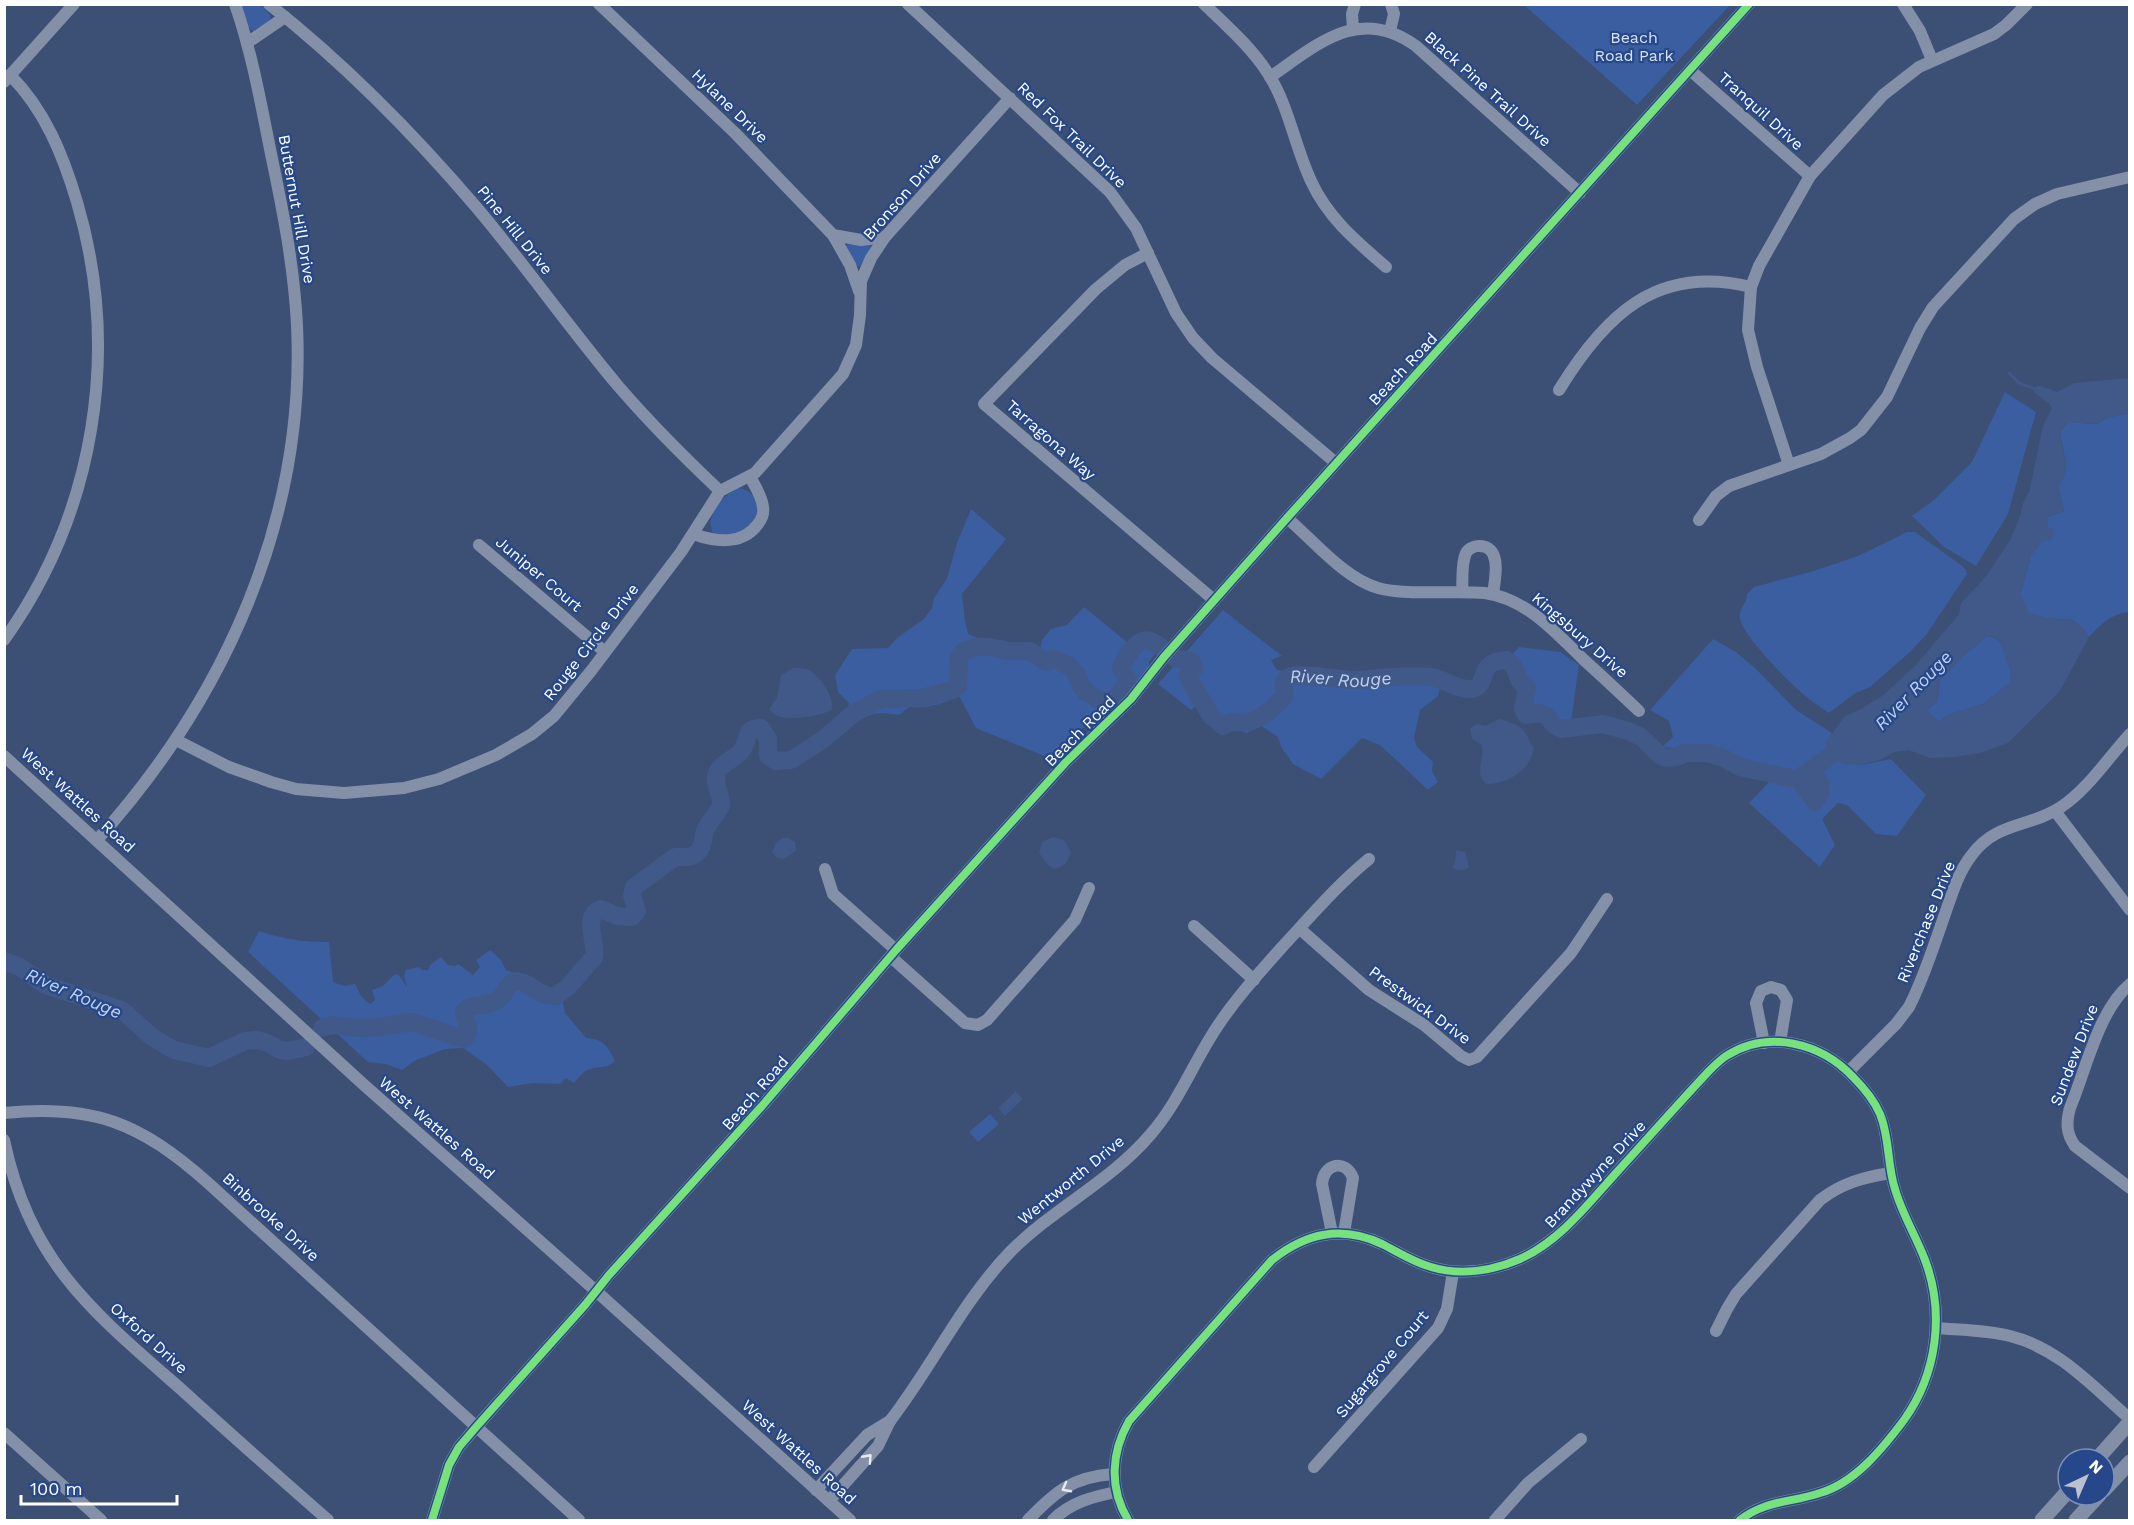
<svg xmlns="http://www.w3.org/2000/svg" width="2134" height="1525" font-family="'Work Sans',sans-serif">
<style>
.green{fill:#3a5ea0}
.water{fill:#415988;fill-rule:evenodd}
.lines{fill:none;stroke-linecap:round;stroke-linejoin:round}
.stream{stroke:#415988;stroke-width:3}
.river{stroke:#415988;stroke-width:18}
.minor{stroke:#8390a8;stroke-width:12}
.major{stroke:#828fa7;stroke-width:15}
.cycleway-casing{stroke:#26488a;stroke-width:11}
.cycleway{stroke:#77e17e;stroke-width:8}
.oneway{stroke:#e6e9ee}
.labels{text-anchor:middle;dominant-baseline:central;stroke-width:4.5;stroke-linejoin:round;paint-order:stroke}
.park-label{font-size:16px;fill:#d8e3f7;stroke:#26488a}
.street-label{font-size:16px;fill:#fff;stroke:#26488a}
.water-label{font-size:18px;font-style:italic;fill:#bfd1f1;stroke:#26488a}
</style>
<rect width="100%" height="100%" fill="#3c4f74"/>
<g class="green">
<path d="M240,5C254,5 270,3 271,21L253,31C245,27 243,13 240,5Z"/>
<path d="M1524,5H1730L1637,105Z"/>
<path d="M849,244L872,245L860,266H856L846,246Z"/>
<path d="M2005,392L2036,412L2008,514L1976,566L1944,547L1912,516L1934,500L1972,462Z"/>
<path d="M2129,413V612C2111,614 2101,624 2089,637L2080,625L2072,620L2045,618L2029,613L2020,595L2031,555L2041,542L2048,527L2046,518L2064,511L2058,486C2072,469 2062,451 2060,431L2069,422L2097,424L2106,418Z"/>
<path d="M739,488C774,496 755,534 727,536C723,536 717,534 713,534L710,523C714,504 722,497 739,488Z"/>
<path d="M971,509L1006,539L962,594L965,621L968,634L986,641L1002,640L1031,648L1030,657L1037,661L1042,640L1051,629L1067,625L1084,607L1128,643C1141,637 1152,630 1165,640L1149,662V668L1113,708L1097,714L1088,724L1047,757L976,728L959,696C945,704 925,709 909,707L899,715C870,710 869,716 844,729L849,703L838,692L835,675L852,649L888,648L897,638L924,619L932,608L934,598L947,578L957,543Z"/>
<path d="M1907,532H1915L1961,565L1966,570L1967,574L1926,635L1910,652L1870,687L1854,694L1829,713C1817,705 1803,695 1792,684C1781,674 1741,632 1740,619C1738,608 1747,604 1747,594L1754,587L1814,571L1858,556Z"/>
<path d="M1223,610L1282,656L1271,660L1277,670C1298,674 1320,669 1341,670C1350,670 1356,674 1365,672L1413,673L1438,671L1453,679L1441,685L1438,696L1420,710L1414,738L1417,747L1433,762L1432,771L1438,782L1428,790L1380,745L1362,738L1321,779L1293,764L1281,747L1278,737L1261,726L1247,733C1231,727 1229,734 1219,732C1207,729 1203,714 1201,704L1198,703L1191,710L1158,684Z"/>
<path d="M1987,636C2001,638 2001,643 2005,655C2009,667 2012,668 2010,683L1983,704L1948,715L1939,722L1926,710L1937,702L1940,680L1964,655Z"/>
<path d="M1713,639L1736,652L1756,669L1796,710L1832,733L1826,744L1861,765L1891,759L1926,795L1897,836L1876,834L1847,805L1838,803L1822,819L1835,845L1820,867L1749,803L1769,782L1758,767L1739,762L1723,751L1706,745L1684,750L1662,747L1673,737L1669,721L1650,710Z"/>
<path d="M1519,647L1560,652L1579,665L1571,722C1557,721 1546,709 1532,706L1530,702L1533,691L1509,658Z"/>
<path d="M259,931C282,939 305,942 329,942L333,982L344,986L355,984L361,996L370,1004L375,1000L372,990L383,986L395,974L399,975L407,987L404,976L406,970L419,967L422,970H428L430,965L441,957L448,965L455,966L458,964L473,975L480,967L476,960L490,950L501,960L506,970L524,977L533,985L555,991L563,1003L565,1013L586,1038C602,1038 609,1047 615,1061C607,1069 601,1066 590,1069C583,1071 579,1078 574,1083L566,1078L560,1084L533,1083L508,1087L487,1065L463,1048L445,1049L414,1061L402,1070L385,1064L368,1062L248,952Z"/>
<path d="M990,1114L999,1124L978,1142L969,1132Z"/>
</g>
<g class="water">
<path d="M2129,378V413L2106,418L2097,424L2069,422L2060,431C2061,452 2073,468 2058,486L2064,511L2046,518L2048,527L2054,530V535L2048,541L2041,542L2031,555L2020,594L2029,613L2045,618L2072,620L2080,625L2089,637L2060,691L2008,743L1980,753L1955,757L1930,758L1909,750L1894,752L1882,759L1861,765L1842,764L1825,743L1845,716L1859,710L1882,696L1915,666L1959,614L1961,603L1987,575L2010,540L2020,516L2023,503L2029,492L2043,426L2052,408C2048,400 2039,398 2033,391L2037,386H2041L2057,392L2074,383ZM1987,636C2001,637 2001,643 2005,655C2009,667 2012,668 2010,683L1983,704L1948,715L1939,722L1926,710L1937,702L1940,680L1964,655Z"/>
<path d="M793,668C797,668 803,668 807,669C820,675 834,696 832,710C818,717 778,725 769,709L777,698L781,675Z"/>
<path d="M1499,719C1508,721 1521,725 1526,734C1530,740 1529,743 1534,747C1532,769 1508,784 1487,784C1473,775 1485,759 1482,745L1472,739L1470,729C1475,724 1478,723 1485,726Z"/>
<path d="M1814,761C1832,776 1837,796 1816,812L1812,811L1791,785L1790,774Z"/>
<path d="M1053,837L1064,840L1071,852C1068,862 1064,867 1054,869L1048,865L1039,853L1042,842Z"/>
<path d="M782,838H789L795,842L796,851L783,859L777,858L772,852L776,843Z"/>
<path d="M1456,850L1465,852L1469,867C1464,872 1457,871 1452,867L1455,862Z"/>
<path d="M1016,1091L1023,1099L1005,1116L998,1108Z"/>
</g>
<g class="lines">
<path class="stream" d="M2009,373L2019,383L2038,390"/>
<g class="river">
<path d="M4,961L20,967L45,985L122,1010L152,1037L174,1050L209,1058L245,1041L256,1040L266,1042L280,1050L289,1051L306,1047"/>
<path id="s1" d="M322,1028L332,1025L361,1028L379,1027L412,1022L464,1039L469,1030L464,1014L465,1010C473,1003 488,1008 500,998C507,992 508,978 521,982C534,985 538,997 556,996L568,987L594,957C597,942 582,916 601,909L617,916L632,917L637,911L632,895L634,887L675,857C687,857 697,859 702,845C704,840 703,835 705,830C709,822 716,815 721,806C722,794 713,785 717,773C721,762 736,759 742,750C750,739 743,728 761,728L768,739V756L776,761L791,760L821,741L853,714L881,699L921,698L953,690L958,686L959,657L964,651L975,647H989L1009,651H1030L1046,662L1054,659L1069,666L1077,675L1081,686L1086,692L1106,703C1117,700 1125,689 1127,678L1121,668C1123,661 1127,657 1130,652C1148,626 1160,650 1177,659C1181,660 1187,660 1191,661L1194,668L1188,675L1190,681L1211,716L1223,726C1236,718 1239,724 1251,721C1263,718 1275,706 1283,698L1285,695L1283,684C1285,681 1285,679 1289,677C1300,672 1339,680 1353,680C1378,679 1407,674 1431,677C1445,679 1457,690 1471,689C1491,686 1474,662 1506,660C1521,668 1513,679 1527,688L1523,709L1526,715L1539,713L1547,716L1554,725L1561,729L1603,724L1628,731L1641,737L1661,756L1666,758L1677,757L1685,753H1708L1723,758L1740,767L1795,779C1818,770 1832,749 1855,742"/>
</g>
<g class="minor">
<path d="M269,4C346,65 414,134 477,208C526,266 570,329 619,387C651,424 685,458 720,491"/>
<path d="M599,4L735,133L833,235L861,240L885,237"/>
<path d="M908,4L1110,192L1136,228L1176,313L1193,338L1212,358L1336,463"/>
<path d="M1204,4C1227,26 1252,48 1269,75C1289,107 1295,147 1311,181C1328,218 1356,241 1386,267"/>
<path d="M1903,4L1920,31L1932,60"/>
<path d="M1353,28L1352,14L1355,4"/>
<path d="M1390,31L1394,14L1391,4"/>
<path d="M247,43L285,17"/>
<path d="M1690,70L1810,176"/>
<path d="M1270,77C1318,44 1359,5 1416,46L1580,193"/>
<path d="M4,82L74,4"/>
<path d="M833,235L850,265L859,291"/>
<path d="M1148,253L1125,265L1096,289L984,404L1214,600"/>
<path d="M1559,390C1605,315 1657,264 1751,287"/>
<path d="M1789,465L1757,367L1748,330L1751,287L1759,266L1810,176L1883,95L1919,67L1994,34L2006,25L2027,4"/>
<path d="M1287,518C1313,540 1345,579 1378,588C1407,596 1453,590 1485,593C1527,599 1555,632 1584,660C1603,677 1621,694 1639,711"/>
<path d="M1699,520L1716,496L1729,486L1821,454L1850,438L1861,430L1887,397L1920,328L1933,307L2014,219L2035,204L2057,194L2130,177"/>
<path d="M693,534C716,542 742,546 758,524C762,519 764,513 763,507C762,496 755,486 750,477"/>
<path d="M479,545L605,652"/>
<path d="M1462,592C1463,581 1461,563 1466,553C1468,549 1474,546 1478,546C1503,545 1495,579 1493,594"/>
<path d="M4,640C95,513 121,351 77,202C63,155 45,110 10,75"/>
<path d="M176,740L229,767L271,782L296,789L344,793L404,788L439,779L496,755L532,734L554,716L591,671L681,552L720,491L755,473L843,374L856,345L860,315L861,281L871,258L885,237L1010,98"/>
<path d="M4,756L363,1084L596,1291L850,1520"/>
<path d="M2055,811L2130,910"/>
<path d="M97,840C225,698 306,519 297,325C294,267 283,211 271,154C261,104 252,53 235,4"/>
<path d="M825,869L833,894L896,950"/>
<path d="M1194,926L1254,980"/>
<path d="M1300,929L1369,990L1424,1025L1461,1056L1469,1060L1477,1057L1571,953L1607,899"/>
<path d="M891,957L965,1023L978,1025L987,1020L1075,920L1089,888"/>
<path d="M2130,984C2098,1011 2086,1070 2070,1108C2066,1123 2066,1133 2075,1146L2130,1188"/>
<path d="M1764,1043L1756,1003L1761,991L1771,987L1781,990L1787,1000L1780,1042"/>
<path d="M1848,1072L1896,1024L1909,1007C1924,978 1934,945 1945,914C1952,894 1958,873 1971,856C1996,821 2030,828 2061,807C2088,789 2108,758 2130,734"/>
<path d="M4,1113C94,1104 140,1123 207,1182L579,1520"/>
<path d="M4,1140C30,1263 93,1312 182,1390C230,1434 279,1477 328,1520"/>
<path d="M1332,1233L1322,1184C1323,1164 1345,1158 1353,1178L1344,1233"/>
<path d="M1936,1328C1961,1330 1986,1330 2010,1336C2059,1348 2093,1387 2130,1419"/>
<path d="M1716,1331L1727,1309L1736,1294L1820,1200C1842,1183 1864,1177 1891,1173"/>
<path d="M890,1421C934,1364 961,1303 1011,1251C1054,1208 1111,1181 1150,1135C1179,1102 1193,1063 1217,1027C1236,998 1260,972 1283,946C1311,916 1337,885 1369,859"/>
<path d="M4,1433L101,1520"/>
<path d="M1314,1467L1438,1328L1447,1309L1453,1272"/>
<path d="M816,1490L867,1435L890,1421L878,1446L829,1501"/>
<path d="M432,1520L449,1465L459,1447L477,1426L585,1305L609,1275L762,1106L896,950L1066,762L1131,699L1164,657L1287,518L1749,4"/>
<path d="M1028,1520C1055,1492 1072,1477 1113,1474"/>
<path d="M1053,1520C1071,1502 1092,1497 1116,1492"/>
<path d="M1128,1520C1109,1488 1111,1453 1129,1421L1272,1260C1306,1233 1341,1225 1382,1244C1398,1252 1413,1262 1431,1267C1460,1276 1492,1271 1520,1259C1560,1241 1588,1204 1617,1172C1648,1138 1678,1104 1709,1071C1714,1066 1720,1060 1726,1056C1768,1029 1821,1043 1853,1077C1864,1088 1874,1100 1880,1114C1890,1138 1887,1165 1895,1189C1902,1214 1916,1236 1925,1260C1945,1313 1937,1374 1904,1420C1883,1448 1855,1483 1820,1493C1790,1503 1766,1500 1740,1520"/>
<path d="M1495,1520L1528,1483L1581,1439"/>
</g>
<g class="major">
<path d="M2097,1459L2130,1422"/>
<path d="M2104,1490L2130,1462"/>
<path d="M2042,1520L2068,1491"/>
<path d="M2076,1520L2099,1495"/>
</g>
<defs>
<g id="cycleway">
<path d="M432,1520L449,1465L459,1447L477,1426L585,1305L609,1275L762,1106L896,950L1066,762L1131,699L1164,657L1287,518L1749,4"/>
<path d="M1128,1520C1109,1488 1111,1453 1129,1421L1272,1260C1306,1233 1341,1225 1382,1244C1398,1252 1413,1262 1431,1267C1460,1276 1492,1271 1520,1259C1560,1241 1588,1204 1617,1172C1648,1138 1678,1104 1709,1071C1714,1066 1720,1060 1726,1056C1768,1029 1821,1043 1853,1077C1864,1088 1874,1100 1880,1114C1890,1138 1887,1165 1895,1189C1902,1214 1916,1236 1925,1260C1945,1313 1937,1374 1904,1420C1883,1448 1855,1483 1820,1493C1790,1503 1766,1500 1740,1520"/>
</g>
</defs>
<use href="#cycleway" class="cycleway-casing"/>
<use href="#cycleway" class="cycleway"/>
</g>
<defs><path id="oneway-chevron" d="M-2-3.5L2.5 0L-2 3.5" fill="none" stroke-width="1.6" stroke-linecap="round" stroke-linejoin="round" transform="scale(1.5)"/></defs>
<g class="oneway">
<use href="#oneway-chevron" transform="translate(868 1458) rotate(-48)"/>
<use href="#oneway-chevron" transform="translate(1066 1488) rotate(152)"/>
</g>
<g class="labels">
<g class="park-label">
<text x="1634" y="37">Beach<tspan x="1634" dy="18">Road Park</tspan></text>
</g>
<g class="street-label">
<text transform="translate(1488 89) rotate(42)">Black Pine Trail Drive</text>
<text transform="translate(730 106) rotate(44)">Hylane Drive</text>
<text transform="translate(1761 111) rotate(42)">Tranquil Drive</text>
<text transform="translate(1072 135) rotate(44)">Red Fox Trail Drive</text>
<text transform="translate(902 196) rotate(-49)">Bronson Drive</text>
<text transform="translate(297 209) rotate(80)">Butternut Hill Drive</text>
<text transform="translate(515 230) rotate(51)">Pine Hill Drive</text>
<text transform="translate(1403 369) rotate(-47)">Beach Road</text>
<text transform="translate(1051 440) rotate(41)">Tarragona Way</text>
<text transform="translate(539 574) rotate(40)">Juniper Court</text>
<text transform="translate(1580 635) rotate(41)">Kingsbury Drive</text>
<text transform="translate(591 642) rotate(-52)">Rouge Circle Drive</text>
<text transform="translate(1080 731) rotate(-45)">Beach Road</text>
<text transform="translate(78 800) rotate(42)">West Wattles Road</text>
<text transform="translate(1926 922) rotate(-68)">Riverchase Drive</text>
<text transform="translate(1420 1005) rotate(36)">Prestwick Drive</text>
<text transform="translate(2074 1055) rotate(-69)">Sundew Drive</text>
<text transform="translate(755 1093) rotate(-49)">Beach Road</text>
<text transform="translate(437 1128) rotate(41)">West Wattles Road</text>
<text transform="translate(1595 1174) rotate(-47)">Brandywyne Drive</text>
<text transform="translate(1071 1180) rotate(-39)">Wentworth Drive</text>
<text transform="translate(271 1217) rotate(42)">Binbrooke Drive</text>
<text transform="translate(149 1338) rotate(42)">Oxford Drive</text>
<text transform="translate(1382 1364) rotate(-50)">Sugargrove Court</text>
<text transform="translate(799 1452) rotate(42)">West Wattles Road</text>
</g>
<g class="water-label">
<text stroke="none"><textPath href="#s1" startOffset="1488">River Rouge</textPath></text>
<text transform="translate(1913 690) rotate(-46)">River Rouge</text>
<text transform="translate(74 993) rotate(23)">River Rouge</text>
</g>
</g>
<rect width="2134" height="1525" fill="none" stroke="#ffffff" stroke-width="12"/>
<g transform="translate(2086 1477) rotate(44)"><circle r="28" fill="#26488a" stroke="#7d91b9" stroke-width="1.5"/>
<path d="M0-4.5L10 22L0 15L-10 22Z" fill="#bbc1ce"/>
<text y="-9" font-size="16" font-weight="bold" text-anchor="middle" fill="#ffffff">N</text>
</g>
<path d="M21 1495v9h156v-9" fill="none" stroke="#ffffff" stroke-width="3"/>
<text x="30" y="1495" font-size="18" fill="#ffffff" stroke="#26488a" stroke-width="4.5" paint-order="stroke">100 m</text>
</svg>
